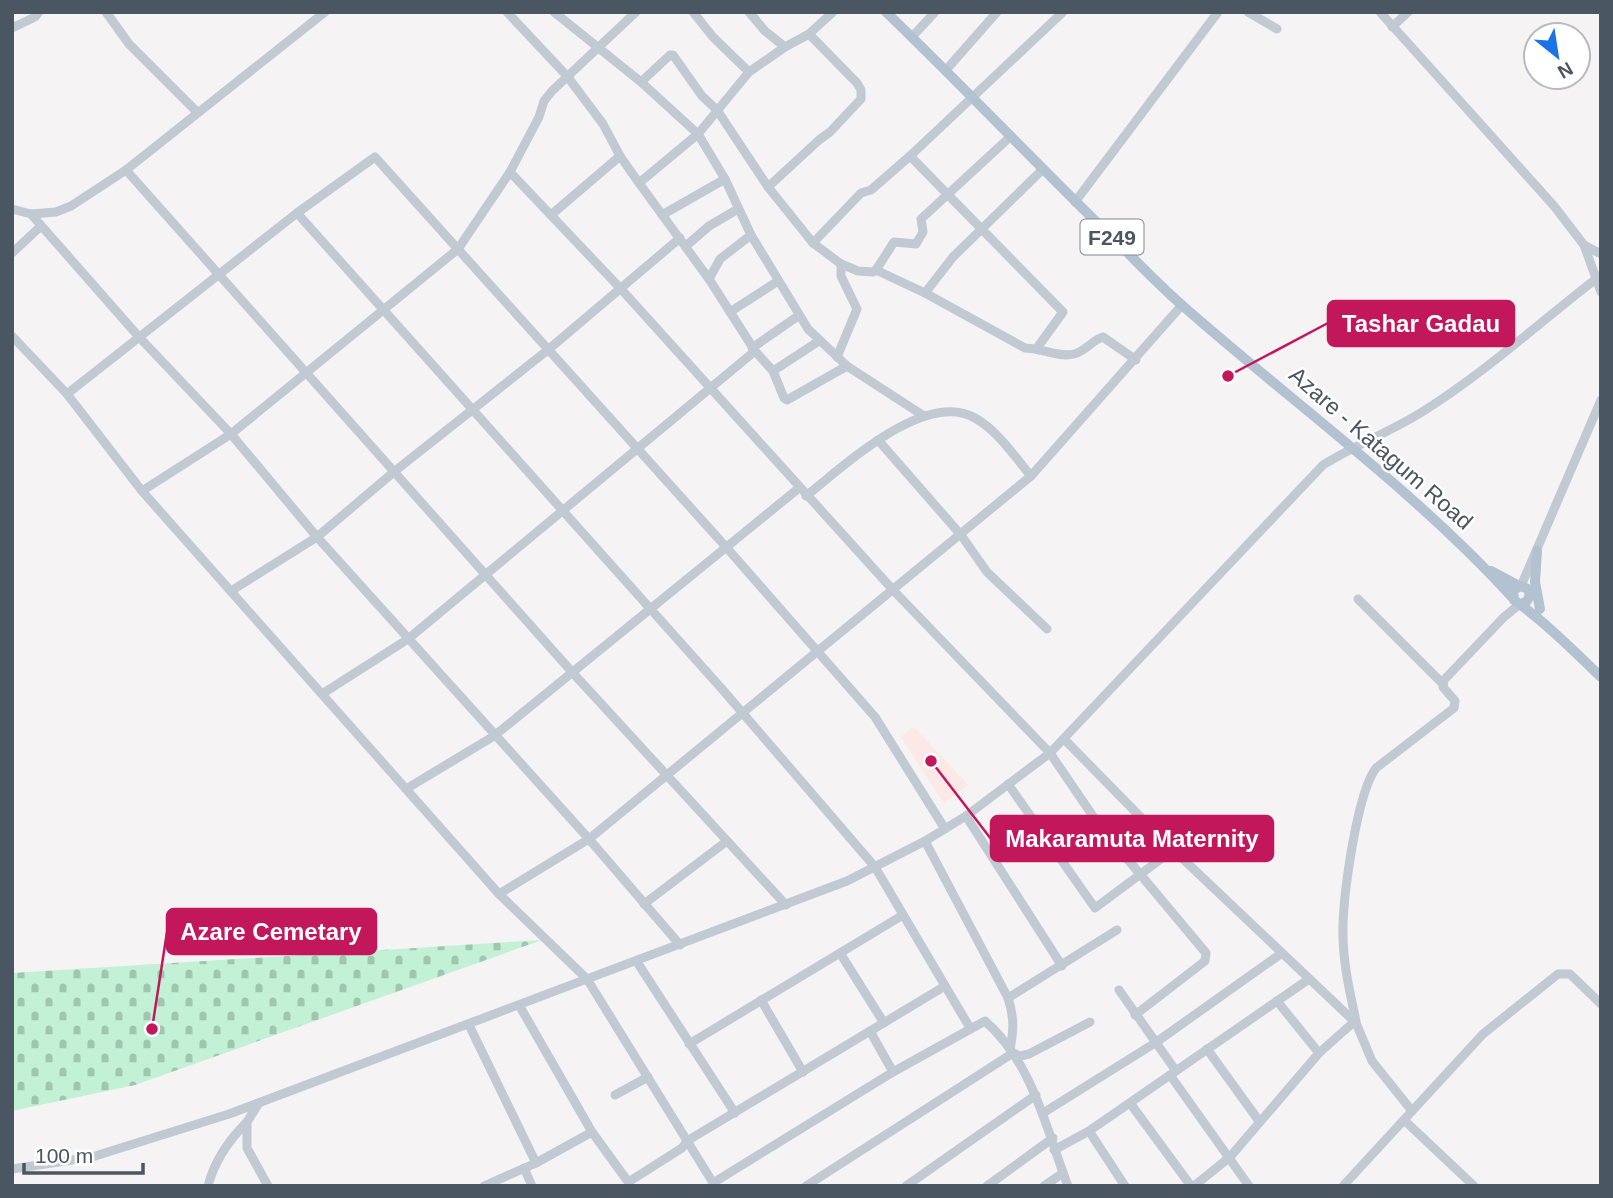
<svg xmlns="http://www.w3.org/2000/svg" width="1613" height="1198" font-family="Arial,sans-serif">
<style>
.medical{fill:#fce8e6}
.cemetery{fill:url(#cemetery-stones)}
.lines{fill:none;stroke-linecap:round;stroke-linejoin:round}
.minor{stroke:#c1cad2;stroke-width:9}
.major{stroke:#b3c2d1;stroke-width:10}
.labels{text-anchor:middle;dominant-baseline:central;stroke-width:5;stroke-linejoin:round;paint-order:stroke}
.shield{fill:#fff;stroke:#808990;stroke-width:2}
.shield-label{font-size:21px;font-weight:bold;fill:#4a5661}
.street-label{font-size:23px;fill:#4a5661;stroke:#fff}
.leader{fill:none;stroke:#c2185b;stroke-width:2.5}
.callout-dot{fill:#c2185b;stroke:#fff;stroke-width:2.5}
.callout{fill:#c2185b;stroke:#c2185b;stroke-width:2.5}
.callout-label{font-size:24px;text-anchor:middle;font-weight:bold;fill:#fff}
</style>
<defs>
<pattern id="cemetery-stones" width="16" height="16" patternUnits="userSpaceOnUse" patternTransform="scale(1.75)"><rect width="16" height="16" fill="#c3f1d5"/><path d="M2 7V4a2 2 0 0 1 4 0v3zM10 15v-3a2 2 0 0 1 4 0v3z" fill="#a0c6b0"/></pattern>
</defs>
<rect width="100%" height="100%" fill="#f5f3f3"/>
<path class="medical" d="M914,727L968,785L944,803L901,737Z"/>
<path class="cemetery" d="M542,940L135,1085L12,1111V973Z"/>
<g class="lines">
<g class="minor">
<path d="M106,12L129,44L197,112"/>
<path d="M507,12L567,76L603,124L620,156L639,183L709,279L755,351L773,371L819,341"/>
<path d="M554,12L641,82L698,134L725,179L751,235L808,329L847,366L924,416"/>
<path d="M636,12L552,91L544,101L539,117L510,172L621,289L893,590L1050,753L1099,825L1206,953L1205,961L1135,1015"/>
<path d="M693,12L713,37L749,72"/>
<path d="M749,12L765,31L785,47"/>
<path d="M1248,12L1277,29"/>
<path d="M1380,12L1554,206L1584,245L1601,292"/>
<path d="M1392,27L1408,12"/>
<path d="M12,28L35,17L39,12"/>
<path d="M912,37L935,12"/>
<path d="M946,70L997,12"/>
<path d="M641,82L670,55H673L702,96L717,110L768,187L813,243L841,264L858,271L873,272L876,270L925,293L1025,348C1041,348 1059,358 1074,354C1086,351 1092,340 1103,337L1136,360"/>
<path d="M910,156L1063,312L1037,348"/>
<path d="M126,170L572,672L786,905"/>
<path d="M639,183L698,134L749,72L785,47L809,34L833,12"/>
<path d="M768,187L819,140L830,132L861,99V90L857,83L809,34"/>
<path d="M1075,202L1218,12"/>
<path d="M12,209L31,214L56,212L71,206L126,170L325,12"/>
<path d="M297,213L722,689L875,867L970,1028"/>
<path d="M31,214L139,337L231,434L317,537L589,839L680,945"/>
<path d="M551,215L620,156"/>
<path d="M662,215L725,179"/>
<path d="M813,243L861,193L871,190L910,156L1063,12"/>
<path d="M1584,245L1601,254"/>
<path d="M686,246L709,226L738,209"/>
<path d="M12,253L41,226"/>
<path d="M876,270L894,242L916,244L923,232L921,219L1011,136"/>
<path d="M709,279L720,259L751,235"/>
<path d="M925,293L953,257L1042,170"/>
<path d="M730,312L778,281"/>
<path d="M12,336L67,394L142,491L499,894L587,979L715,1186"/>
<path d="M752,348L798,316"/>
<path d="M837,357L857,309L841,276V264"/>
<path d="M773,371L784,398L787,400L847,366"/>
<path d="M67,394L297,213L375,157L726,547L875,717L945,829"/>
<path d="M878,440L961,535L987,572L1047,629"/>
<path d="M142,491L231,434L458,249L510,172"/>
<path d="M806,496C843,467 925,389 975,418C998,431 1014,456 1031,476"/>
<path d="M1521,586L1601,400"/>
<path d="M231,591L317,537L395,471L549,349L680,238"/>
<path d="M1358,599L1442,683"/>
<path d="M322,694L408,639L755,351"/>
<path d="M1064,739L1165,842L1356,1023L1372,1061L1412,1111"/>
<path d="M1008,784L1095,908L1173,850"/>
<path d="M406,789L494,736L799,488"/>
<path d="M966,816L1062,966"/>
<path d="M925,841L1008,998C1014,1016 1014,1030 1010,1049"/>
<path d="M499,894L589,839L1031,476L1182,305"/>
<path d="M644,904L727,841"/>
<path d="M840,953L884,1023"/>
<path d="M637,962L735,1113"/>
<path d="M1119,990L1176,1071"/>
<path d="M1008,998L1117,930"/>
<path d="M761,1000L803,1072"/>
<path d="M1277,1001L1319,1053"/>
<path d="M519,1005L592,1132L629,1183"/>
<path d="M1356,1021C1349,989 1342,958 1343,925C1344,891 1357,793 1376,768L1454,708L1455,701L1443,687L1444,680L1504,617L1520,604"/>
<path d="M469,1025L536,1163"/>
<path d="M870,1031L893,1072"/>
<path d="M689,1044L903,915"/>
<path d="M1207,1049L1259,1121"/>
<path d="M1013,1053L1020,1056L1029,1054L1090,1022"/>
<path d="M1170,1075L1249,1186"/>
<path d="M615,1095L648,1077"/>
<path d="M259,1103L247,1122V1148L268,1186"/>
<path d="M1130,1103L1191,1186"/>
<path d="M1043,1113L1155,1043L1282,953"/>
<path d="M1404,1120L1474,1186"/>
<path d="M1089,1131L1125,1186"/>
<path d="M1054,1150L1089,1131L1309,979"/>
<path d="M524,1168L532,1186"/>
<path d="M12,1169L92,1157L229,1114L847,881L925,841L966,816L1050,753L1323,465C1355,445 1390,432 1422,412C1486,372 1541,321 1601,275"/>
<path d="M713,1183L893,1072L985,1021C1033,1063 1046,1129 1068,1186"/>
<path d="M208,1186C214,1162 230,1139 247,1122"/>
<path d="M484,1186L536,1163L592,1132"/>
<path d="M629,1186L630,1181L682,1148L687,1141L945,986"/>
<path d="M806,1186L1013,1053"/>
<path d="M906,1186L1036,1095"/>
<path d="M987,1186L1053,1138"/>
<path d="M1044,1186L1063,1173"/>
<path d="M1194,1186L1230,1157L1319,1053L1355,1021"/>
<path d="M1343,1186L1483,1034L1558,974H1570L1601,1004"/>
</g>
<g class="major">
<path d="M886,12C965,88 1040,168 1119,244C1140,265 1161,287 1183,306C1293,403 1413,489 1512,597"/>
<path d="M1537,551L1535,582L1540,609"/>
<path d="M1491,571L1519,586"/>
<path d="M1521,604L1526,602L1530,596L1528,589L1521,586L1513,590L1514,600C1545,622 1573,650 1601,677"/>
</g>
</g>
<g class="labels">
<rect class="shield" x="1080.5" y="219.5" width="63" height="35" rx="5"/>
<g class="shield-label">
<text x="1112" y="237">F249</text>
</g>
<g class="street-label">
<text transform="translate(1381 448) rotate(41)">Azare - Katagum Road</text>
</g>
</g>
<path class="leader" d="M1228 376L1328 323M931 761L991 839M152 1029L167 932"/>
<g class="callout-dot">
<circle cx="1228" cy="376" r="7"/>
<circle cx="931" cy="761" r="7"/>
<circle cx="152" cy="1029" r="7"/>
</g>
<g class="callout">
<rect x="1328" y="301" width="186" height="45" rx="7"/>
<rect x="991" y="816" width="282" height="45" rx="7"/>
<rect x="167" y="909" width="209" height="45" rx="7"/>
</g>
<g class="callout-label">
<text x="1421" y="332">Tashar Gadau</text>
<text x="1132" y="847">Makaramuta Maternity</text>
<text x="271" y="940">Azare Cemetary</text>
</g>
<rect width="1613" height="1198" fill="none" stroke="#4a5661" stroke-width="28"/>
<g transform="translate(1557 56) rotate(150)"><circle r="33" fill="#ffffff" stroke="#b7bbc0" stroke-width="2"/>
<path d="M0-5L12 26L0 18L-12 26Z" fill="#1a73e8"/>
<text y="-10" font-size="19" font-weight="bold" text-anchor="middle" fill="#4a5661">N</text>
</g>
<path d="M24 1163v10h119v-10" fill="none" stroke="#4a5661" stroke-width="3.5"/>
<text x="35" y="1163" font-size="21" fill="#4a5661" stroke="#ffffff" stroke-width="5" paint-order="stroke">100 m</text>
</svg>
